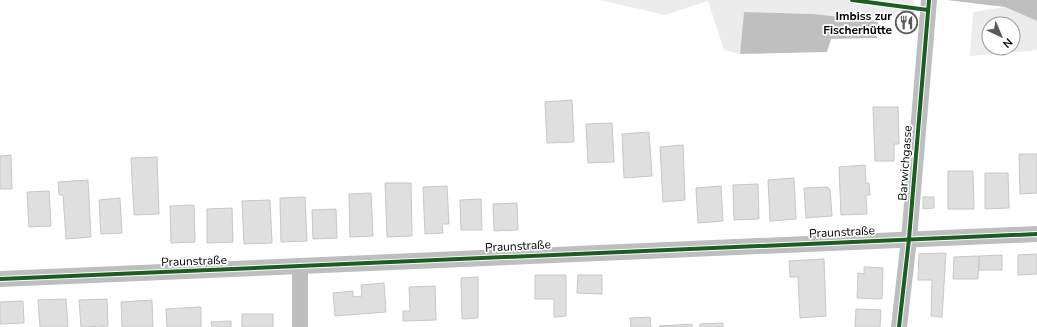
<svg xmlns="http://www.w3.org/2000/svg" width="1037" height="327" font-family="'Nunito Sans',sans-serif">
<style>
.green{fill:#ececec;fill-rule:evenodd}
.water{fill:#bfbfbf}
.building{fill:#dfdfdf;stroke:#c7c7c7}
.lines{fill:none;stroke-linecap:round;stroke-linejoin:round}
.minor{stroke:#bebebe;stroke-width:16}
.cycleway-casing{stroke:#fff;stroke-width:6}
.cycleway{stroke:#1b5e20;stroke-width:4}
.labels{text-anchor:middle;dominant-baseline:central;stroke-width:3.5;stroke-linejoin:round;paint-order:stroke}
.poi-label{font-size:12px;font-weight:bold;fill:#000;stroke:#fff;text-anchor:end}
.street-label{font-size:12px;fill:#000;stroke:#fff}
</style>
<rect width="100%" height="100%" fill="#fff"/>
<g class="green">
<path d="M600,0H914L913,11L902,10L878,21L813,14L744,12L740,54L724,50L708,1L665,15Z"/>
<path d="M1005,7L1037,21V50L970,56L973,12ZM989,24H1013V48H989Z"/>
</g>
<g class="water">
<path d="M947,0H1037V21L1005,7Z"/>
<path d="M744,12L813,14L878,21L877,38L831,39L827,52L740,54Z"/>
</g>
<g class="building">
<path d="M902,10L913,11V19H916L915,29H901Z"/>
<path d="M572,100L574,142L547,143L545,102Z"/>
<path d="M873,107H898L899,144H894V161H875Z"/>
<path d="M612,123L614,162L588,163L586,124Z"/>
<path d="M649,132L652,176L624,178L622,134Z"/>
<path d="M683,145L685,200L663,202L660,147Z"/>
<path d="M1019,154H1037V193L1020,194Z"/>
<path d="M11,155L12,189H0V156Z"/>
<path d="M157,157L159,214L134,215L131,158Z"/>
<path d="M865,165L866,183H869L870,195H866L867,214L841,215L839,167Z"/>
<path d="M948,171H973L974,209H948Z"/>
<path d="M985,173H1008L1009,208L985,209Z"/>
<path d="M794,178L796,219L770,221L768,180Z"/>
<path d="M88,180L91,237L66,239L63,195H59L58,182Z"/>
<path d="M385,183H411L412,236L387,237Z"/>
<path d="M758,184L759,219L734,220L733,185Z"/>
<path d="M447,186L449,224H442L443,233L425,234L423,187Z"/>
<path d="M721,186L723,221L698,223L696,188Z"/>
<path d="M828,187V189H830L832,216L806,218L804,188Z"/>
<path d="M49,191L51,226L29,227L27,192Z"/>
<path d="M371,193L373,236L350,237L349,194Z"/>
<path d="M305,197L307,241L281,242L280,198Z"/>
<path d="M923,197H934V208L923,209Z"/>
<path d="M120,198L122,233L101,234L99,200Z"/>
<path d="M481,199L482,230H461L460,200Z"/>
<path d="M270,200L272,243L244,244L242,201Z"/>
<path d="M517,203L518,230L494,231L493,204Z"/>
<path d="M194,205L195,242L171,243L170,206Z"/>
<path d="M232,208L233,242L207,243V209Z"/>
<path d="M336,209L337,238L313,239L312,210Z"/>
<path d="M946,253L942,317L931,316L932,280H918L919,254Z"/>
<path d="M1037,254V274L1018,275V255Z"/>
<path d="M1002,255V270H979V256Z"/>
<path d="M979,256L978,279H953L954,257Z"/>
<path d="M824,259L826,316L800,318L798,277H790L789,261Z"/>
<path d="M864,267L883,268L882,299L857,298L858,273L864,274Z"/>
<path d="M535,275H566V316L554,317V299H535Z"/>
<path d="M578,275H602V294L577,293Z"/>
<path d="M478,277V318L462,319L461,278Z"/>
<path d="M384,283L386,312L335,316L333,293L353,291V297L362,296L361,285Z"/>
<path d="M435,286L436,320L403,321V311H410L409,287Z"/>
<path d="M66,299L68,327H40L38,300Z"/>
<path d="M107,299L108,326L81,327L79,300Z"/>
<path d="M152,300L153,327H122L121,302Z"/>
<path d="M23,301L24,323L0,324V302Z"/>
<path d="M201,307V327H167L166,309Z"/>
<path d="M856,309L881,310L880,327H855Z"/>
<rect x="242" y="314" width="31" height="13"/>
<path d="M650,317L651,327H631L630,318Z"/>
<path d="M231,321V327H212L211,322Z"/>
<path d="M723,323V327H700V324Z"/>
<path d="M692,324V327H660L659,326Z"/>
</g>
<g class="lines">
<g class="minor">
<path d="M300,266V327"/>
<path d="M0,279L1037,234"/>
<path d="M899,327L909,239L929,0"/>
</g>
<defs>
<g id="cycleway">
<path d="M852,0L928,10"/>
<path d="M0,279L1037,234"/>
<path d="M899,327L909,239L929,0"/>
</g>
</defs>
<use href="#cycleway" class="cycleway-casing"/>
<use href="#cycleway" class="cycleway"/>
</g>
<defs>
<symbol id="restaurant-ring" viewBox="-11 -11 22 22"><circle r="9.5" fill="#fff" stroke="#595959" stroke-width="1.5"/><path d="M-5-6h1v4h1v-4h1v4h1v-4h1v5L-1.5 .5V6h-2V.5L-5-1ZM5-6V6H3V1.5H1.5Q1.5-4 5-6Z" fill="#595959"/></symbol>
</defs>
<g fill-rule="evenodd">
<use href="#restaurant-ring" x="894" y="10" width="25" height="25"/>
</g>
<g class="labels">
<g class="poi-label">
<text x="892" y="16">Imbiss zur<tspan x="892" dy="14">Fischerhütte</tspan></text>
</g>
<g class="street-label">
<text transform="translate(905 163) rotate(-86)">Barwichgasse</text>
<text transform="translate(842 232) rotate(-3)">Praunstraße</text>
<text transform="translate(518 246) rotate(-3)">Praunstraße</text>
<text transform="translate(194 261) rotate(-2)">Praunstraße</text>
</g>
</g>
<g transform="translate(1001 36) rotate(136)"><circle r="19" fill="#ffffff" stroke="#999999"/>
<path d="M0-3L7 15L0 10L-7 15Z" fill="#595959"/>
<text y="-6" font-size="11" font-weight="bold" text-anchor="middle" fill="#000000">N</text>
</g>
</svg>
